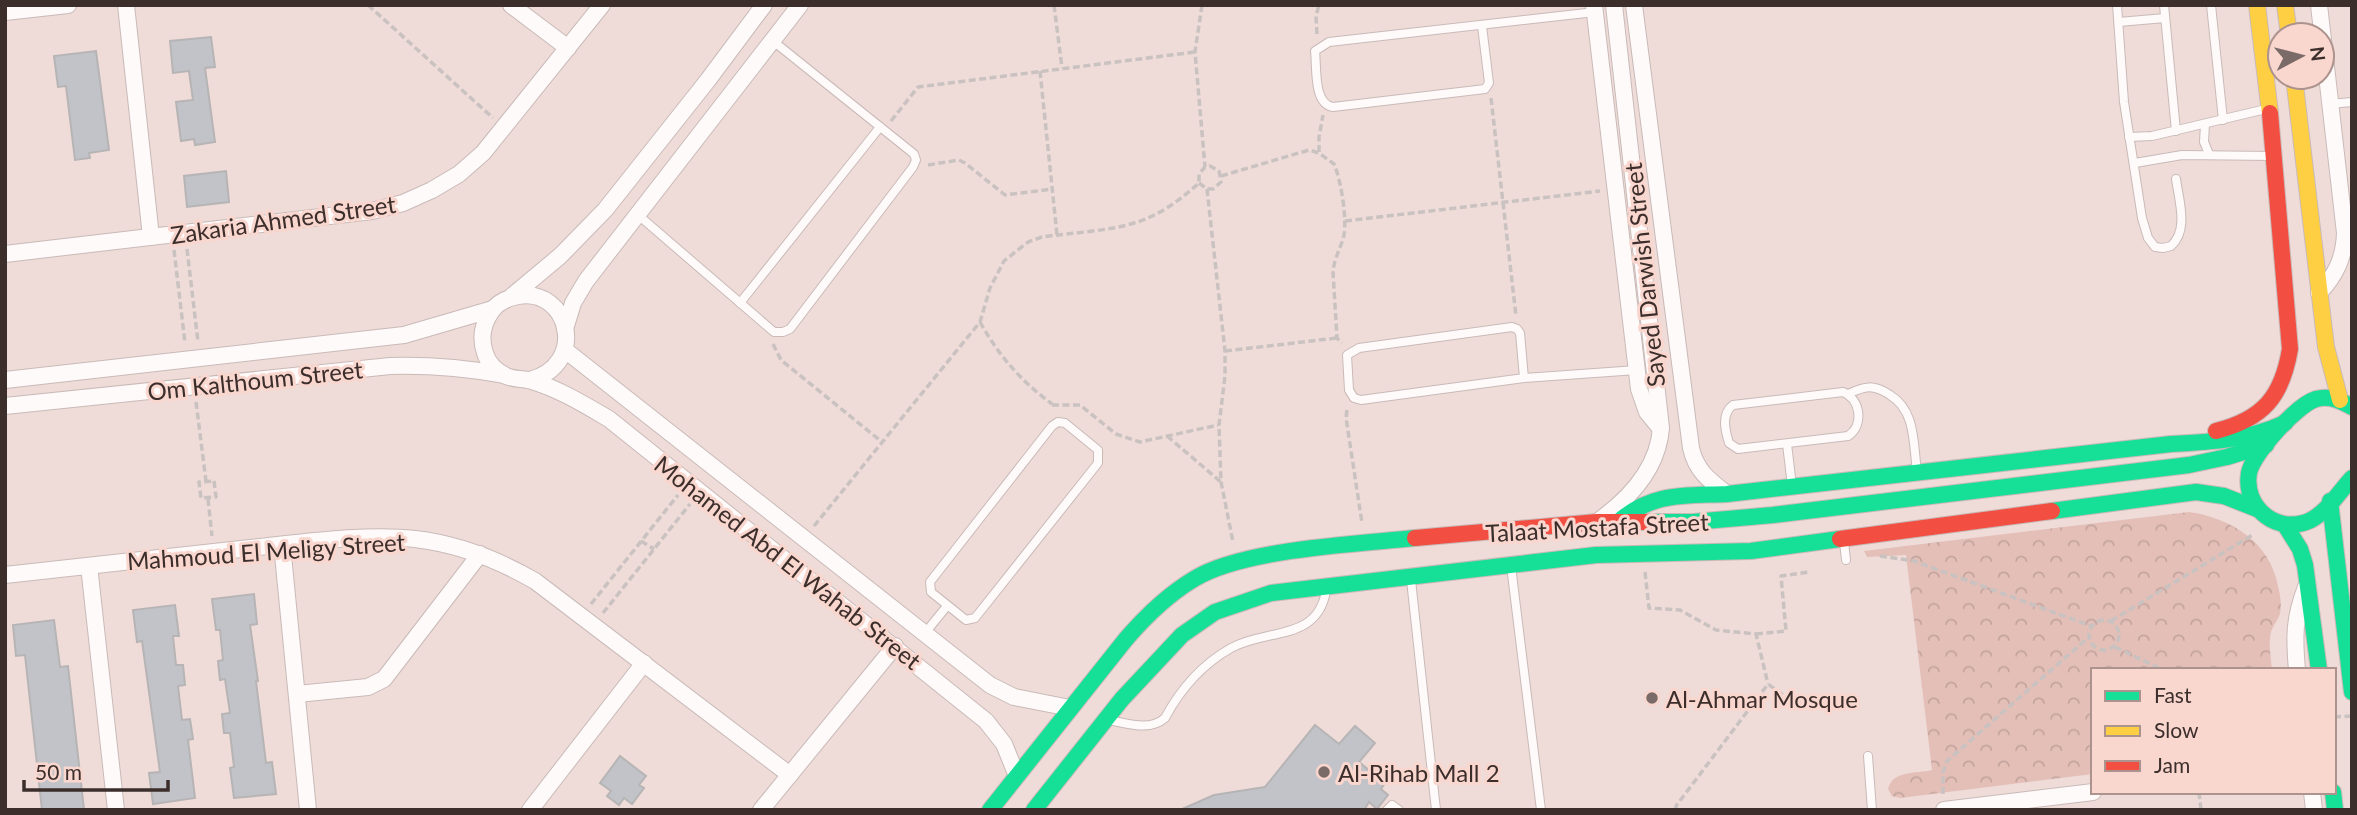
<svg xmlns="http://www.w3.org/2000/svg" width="2357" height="815" font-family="Lato,sans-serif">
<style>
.park{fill:url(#park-crowns)}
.building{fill:#c1c3c8;stroke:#b7b4b5;stroke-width:2}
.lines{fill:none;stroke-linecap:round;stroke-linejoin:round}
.lane-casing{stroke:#c9bab8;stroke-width:10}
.street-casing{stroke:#c9bab8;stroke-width:18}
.fast-casing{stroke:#c9bab8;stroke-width:18}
.slow-casing{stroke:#c9bab8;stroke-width:18}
.jam-casing{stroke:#c9bab8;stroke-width:18}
.path{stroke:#c9c2c0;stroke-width:3.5;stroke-dasharray:7 3.5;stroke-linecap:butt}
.lane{stroke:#fdfaf9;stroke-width:8}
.street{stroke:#fdfaf9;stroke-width:16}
.fast{stroke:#16e098;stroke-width:16}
.slow{stroke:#ffcf43;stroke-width:16}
.jam{stroke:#f24e42;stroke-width:16}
.poi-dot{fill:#7a6b68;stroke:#f9d6ce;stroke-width:2.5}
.labels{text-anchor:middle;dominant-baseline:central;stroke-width:6;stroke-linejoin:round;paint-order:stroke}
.street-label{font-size:24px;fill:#3b2e2b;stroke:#f9d6ce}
.poi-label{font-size:24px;fill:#3b2e2b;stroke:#f9d6ce;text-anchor:start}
</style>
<defs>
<pattern id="park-crowns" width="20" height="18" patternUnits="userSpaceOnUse" patternTransform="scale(1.75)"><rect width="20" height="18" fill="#e3bfb8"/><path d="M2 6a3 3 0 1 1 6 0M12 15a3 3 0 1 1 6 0" fill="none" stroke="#c4a49e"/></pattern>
</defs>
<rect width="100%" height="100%" fill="#efdcd8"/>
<path class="park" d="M2189,512C2231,518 2270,542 2278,586C2280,594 2282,604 2280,613C2279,619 2273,625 2271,632C2268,644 2271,657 2272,670H2093V774L1900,798L1892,796L1888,789C1893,770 1915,774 1932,770L1906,555L1867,557L1864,551Z"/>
<g class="building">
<path d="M211,37L215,67L205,68L215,142L195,145L194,139L181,141L176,102L193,100L189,71L173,73L170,41Z"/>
<path d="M96,51L109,150L89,153L90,158L75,160L66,86L58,87L54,56Z"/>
<path d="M226,171L229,202L187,207L184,176Z"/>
<path d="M254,594L257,624L250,625L258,681H256L266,763L272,762L276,794L234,798L230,768L234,767L230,733H224L222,714L230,713L225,679L220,680L218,661L223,660L220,630H216L212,599Z"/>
<path d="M175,605L179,636H173L176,665H183L185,685L178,686L182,720L190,719L193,739L188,740L195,798L153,804L149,773L160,772L142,641L137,642L133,610Z"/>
<path d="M54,620L60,667L68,666L84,810H42L25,655L16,656L13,625Z"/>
<path d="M1315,725L1339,744L1355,726L1375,743L1359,762L1385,783L1381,789L1388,795L1377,809L1369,802L1364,810H1180L1214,795L1265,787Z"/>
<path d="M620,756L646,776L639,785L644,788L632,804L624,798L619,805L607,796L611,791L600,783Z"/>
</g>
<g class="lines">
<defs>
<g id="lane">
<path d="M2117,5L2124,102L2142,218L2148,238L2155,247L2163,248L2171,246C2189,230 2179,201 2176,179"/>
<path d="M2164,5L2176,131"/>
<path d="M2211,5L2223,120"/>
<path d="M2119,22L2165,18"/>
<path d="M1482,26L1489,83L1485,89L1333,107C1313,104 1317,67 1315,51L1329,42L1595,12"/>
<path d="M2330,104L2352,102"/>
<path d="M2205,124L2204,142L2209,154"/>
<path d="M2129,137L2152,136L2266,109"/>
<path d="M2135,163L2182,155L2274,156"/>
<path d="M637,214L774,332H783L790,329L913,167L916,160L914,154L773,41"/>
<path d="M740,303L880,127"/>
<path d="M1524,378L1520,333L1517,329L1512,327L1359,348L1347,355L1349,390L1354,398L1361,400L1524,378L1637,370"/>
<path d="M1843,392C1861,399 1864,426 1848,436L1738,449L1729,443C1725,430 1721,414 1733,405Z"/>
<path d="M1848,394C1865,386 1873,384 1890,395C1916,411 1913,443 1917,471"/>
<path d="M1058,422L1065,423L1098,450V463L975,618L966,620L931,592L930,582L1052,426Z"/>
<path d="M1787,444L1792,486"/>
<path d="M1844,542L1846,560"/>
<path d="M1511,566L1541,810"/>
<path d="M1411,580L1436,810"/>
<path d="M925,633L947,606"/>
<path d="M1108,720C1127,723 1149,732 1165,718C1181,688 1201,665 1231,648C1267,628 1317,642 1326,591"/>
<path d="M1868,756L1872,810"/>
<path d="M1387,810L1392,805L1399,810"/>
</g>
<g id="street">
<path d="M126,5L151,237"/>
<path d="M511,5L568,48"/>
<path d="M1594,5L1639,389L1647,412L1660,428"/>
<path d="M1634,5L1691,448C1696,471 1710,481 1727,494"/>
<path d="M2319,5L2345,233C2344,258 2336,275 2319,293"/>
<path d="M5,12L68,5"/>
<path d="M5,254L372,211L403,203L432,190L459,174L483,153L602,5"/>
<path d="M512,296L560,256L605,210L708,80L764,5"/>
<path d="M565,329L573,303L586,281L800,5"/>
<path d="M565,350L990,685L1014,697L1070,708"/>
<path d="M5,380L404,335L493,309"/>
<path d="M530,380C589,364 569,287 518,296C507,298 497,303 491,312C482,325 480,338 485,353C488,363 496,371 506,376C515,380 523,378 532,381C559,389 585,405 609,419L986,721L1004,744L1017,776"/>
<path d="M5,406L390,366C429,365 466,368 504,375"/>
<path d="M1597,522C1628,500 1658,469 1661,428L1614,5"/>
<path d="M282,545L308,810"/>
<path d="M89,566L116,810"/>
<path d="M5,575C87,566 168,557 250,548C299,543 366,533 415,539C458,544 497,559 535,581L790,775"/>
<path d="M2297,670C2294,637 2294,618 2306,587"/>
<path d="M297,694L368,687L384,679L480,554"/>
<path d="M2312,792L2314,810"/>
<path d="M530,810L644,663"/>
<path d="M761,810L895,646"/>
<path d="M1944,810L2093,792"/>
</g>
<g id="fast">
<path d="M2352,407C2341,401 2330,395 2316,399C2297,405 2253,453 2249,473C2243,508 2278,536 2311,520C2328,511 2339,492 2352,478"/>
<path d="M2330,501L2352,692"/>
<path d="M2052,511L2196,492L2224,496L2257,509"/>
<path d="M1618,522C1652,492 1685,496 1727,494L2171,444C2211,442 2248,440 2285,423"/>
<path d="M1649,522H1693L1773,515L2189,465L2227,457L2266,445"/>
<path d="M2285,525L2300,549L2305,565L2319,670"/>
<path d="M2333,792L2335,810"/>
<path d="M990,810L1126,639C1145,617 1169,594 1194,579C1242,549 1357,544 1415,538"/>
<path d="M1034,810L1122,699L1182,635L1215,612L1271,593L1596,555L1751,551L1840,539"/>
</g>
<g id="slow">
<path d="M2257,5L2270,113"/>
<path d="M2285,5L2289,35"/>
<path d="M2294,77L2326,347L2340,400"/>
</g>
<g id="jam">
<path d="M2216,431C2263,419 2282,397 2290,349L2270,113"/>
<path d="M1415,538L1597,522H1649"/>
<path d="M1840,539L2052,511"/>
</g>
</defs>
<use href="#lane" class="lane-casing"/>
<use href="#street" class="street-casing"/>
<use href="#fast" class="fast-casing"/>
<use href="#slow" class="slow-casing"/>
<use href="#jam" class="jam-casing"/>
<g class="path">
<path d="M368,5L493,118"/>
<path d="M1054,5L1062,68"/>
<path d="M1202,5L1195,52L1205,167"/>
<path d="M1317,34L1316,16L1319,5"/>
<path d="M1040,71L1057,235"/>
<path d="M1491,98L1516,316"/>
<path d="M891,121L918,87L1195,52"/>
<path d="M1319,152V137L1323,115"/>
<path d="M928,165L959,160L965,163L1005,195L1053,189"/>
<path d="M1221,176L1309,150L1319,153L1334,164C1341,180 1347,218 1344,235C1341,248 1334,258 1333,272L1337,338L1342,343"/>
<path d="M1207,189L1225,351V376L1219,425L1221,482L1233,542"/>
<path d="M1345,221L1600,191"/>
<path d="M187,249L198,342"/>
<path d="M174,250L185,343"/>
<path d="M980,322C999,356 1021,381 1052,404"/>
<path d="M773,344L781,360L882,442"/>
<path d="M1225,351L1337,338"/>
<path d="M196,402L206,481"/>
<path d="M1052,405H1080L1116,434L1140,442L1218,425"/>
<path d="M1347,410L1346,418L1362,523"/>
<path d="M1167,436L1221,482"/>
<path d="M214,481L216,497L201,498L199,482Z"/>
<path d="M208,499L212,536"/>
<path d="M814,526L980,322L990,288L1004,261L1028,242L1042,237C1069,233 1110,231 1134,223C1159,216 1180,200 1199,183V174L1205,167L1210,166L1219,171L1221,182L1213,189H1207L1199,183"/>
<path d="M641,541L654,549"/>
<path d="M1880,556L1914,561L2091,626"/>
<path d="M1645,572L1649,608L1680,610L1716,630L1756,634L1768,684"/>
<path d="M591,604L678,495"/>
<path d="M603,613L690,504"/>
<circle cx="2104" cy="635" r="15"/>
<path d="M2111,621L2254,534"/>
<path d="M1756,634L1786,631L1781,576L1809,572"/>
<path d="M2115,647L2163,670"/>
<path d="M2334,717L2352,716"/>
<path d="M2199,792L2201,810"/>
<path d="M1943,794V772L1947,761L2089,637"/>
<path d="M1676,810V806L1768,684L1794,703L1825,701"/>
</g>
<use href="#lane" class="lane"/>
<use href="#street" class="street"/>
<use href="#fast" class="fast"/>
<use href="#slow" class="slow"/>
<use href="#jam" class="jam"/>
</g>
<g class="poi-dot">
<circle cx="1652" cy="698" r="7"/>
<circle cx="1324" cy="772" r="7"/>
</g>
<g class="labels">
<g class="street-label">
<text transform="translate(283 219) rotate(-8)">Zakaria Ahmed Street</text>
<text transform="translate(1644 275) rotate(-96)">Sayed Darwish Street</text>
<text transform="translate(255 380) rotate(-6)">Om Kalthoum Street</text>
<text transform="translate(1597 527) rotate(-3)">Talaat Mostafa Street</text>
<text transform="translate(266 551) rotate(-4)">Mahmoud El Meligy Street</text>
<text transform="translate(788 562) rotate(38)">Mohamed Abd El Wahab Street</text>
</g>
<g class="poi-label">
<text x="1666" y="698">Al-Ahmar Mosque</text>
<text x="1338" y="772">Al-Rihab Mall 2</text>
</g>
</g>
<rect width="2357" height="815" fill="none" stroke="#3b2e2b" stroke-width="14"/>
<rect x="2091" y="668" width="245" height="126" fill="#f9d6ce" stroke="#ad938d" stroke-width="2"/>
<rect x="2105" y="691" width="35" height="10" fill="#16e098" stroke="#ad938d" stroke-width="2"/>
<text x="2154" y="703" font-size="21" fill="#3b2e2b">Fast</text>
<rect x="2105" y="726" width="35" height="10" fill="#ffcf43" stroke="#ad938d" stroke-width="2"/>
<text x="2154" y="738" font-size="21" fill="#3b2e2b">Slow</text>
<rect x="2105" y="761" width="35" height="10" fill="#f24e42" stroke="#ad938d" stroke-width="2"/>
<text x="2154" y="773" font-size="21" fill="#3b2e2b">Jam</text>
<g transform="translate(2301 56) rotate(83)"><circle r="33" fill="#f9d6ce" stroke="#ad938d" stroke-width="2"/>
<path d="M0-5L12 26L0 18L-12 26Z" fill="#7a6b68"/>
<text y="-10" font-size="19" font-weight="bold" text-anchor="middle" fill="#3b2e2b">N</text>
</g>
<path d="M24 780v10h144v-10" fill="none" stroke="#3b2e2b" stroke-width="3.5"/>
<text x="35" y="780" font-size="21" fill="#3b2e2b" stroke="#f9d6ce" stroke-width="5" paint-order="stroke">50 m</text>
</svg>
